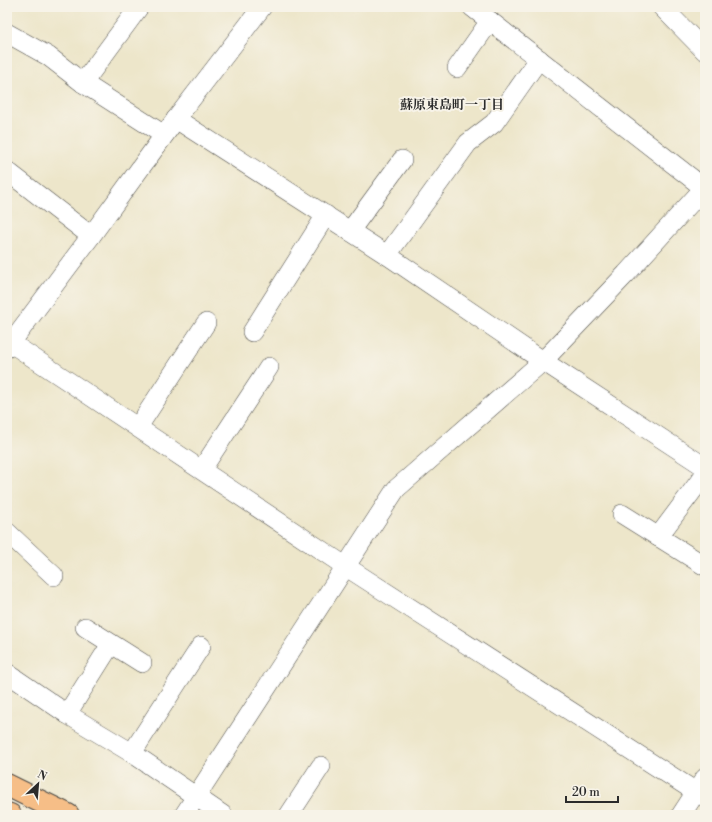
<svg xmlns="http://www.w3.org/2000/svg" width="712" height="822" font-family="'Libre Bodoni','Noto Serif JP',serif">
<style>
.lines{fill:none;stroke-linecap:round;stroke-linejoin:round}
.minor-casing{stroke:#484743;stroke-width:20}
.major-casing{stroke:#484743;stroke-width:24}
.minor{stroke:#fff;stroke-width:19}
.major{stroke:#f6be87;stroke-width:22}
.labels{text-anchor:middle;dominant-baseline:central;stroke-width:4;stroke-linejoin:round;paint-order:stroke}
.neighbourhood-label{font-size:13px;font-weight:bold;fill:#2b2b2b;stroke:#f7f3e8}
</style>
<rect width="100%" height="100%" fill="#f7f3e8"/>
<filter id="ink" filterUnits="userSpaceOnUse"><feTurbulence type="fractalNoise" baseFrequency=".025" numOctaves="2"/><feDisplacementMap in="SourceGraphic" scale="8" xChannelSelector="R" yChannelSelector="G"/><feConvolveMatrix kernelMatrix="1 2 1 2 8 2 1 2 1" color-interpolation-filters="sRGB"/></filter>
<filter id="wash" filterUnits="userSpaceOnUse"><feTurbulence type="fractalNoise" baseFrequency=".012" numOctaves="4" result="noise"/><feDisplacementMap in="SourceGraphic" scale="16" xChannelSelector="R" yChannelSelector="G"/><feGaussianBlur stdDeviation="0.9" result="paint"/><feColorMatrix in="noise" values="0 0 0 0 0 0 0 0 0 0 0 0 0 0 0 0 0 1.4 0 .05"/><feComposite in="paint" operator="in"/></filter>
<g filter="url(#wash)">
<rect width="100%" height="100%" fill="#ede6ca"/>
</g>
<g filter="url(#ink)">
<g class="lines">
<defs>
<g id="minor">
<path d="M472,7L704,188"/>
<path d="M662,7L705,51"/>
<path d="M7,33L48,56L83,83L164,135"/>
<path d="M457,68L490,21"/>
<path d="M83,83L139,7"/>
<path d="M176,119L387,255L543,361L705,467"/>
<path d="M7,171L91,236"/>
<path d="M350,231L402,160"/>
<path d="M387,255L468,143L494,123L539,59"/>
<path d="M252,332L326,215"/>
<path d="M11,343L345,566L696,792L705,797"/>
<path d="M7,348L91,236L176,119L262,7"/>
<path d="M138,427L206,323"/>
<path d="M202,469L269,367"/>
<path d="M622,514L705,566"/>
<path d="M7,532L54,576"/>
<path d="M658,537L705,474"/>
<path d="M85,627L142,663"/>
<path d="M7,673L67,714L132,753L223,815"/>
<path d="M67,714L111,644"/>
<path d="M132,753L201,646"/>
<path d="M184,815L396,489L543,361L626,274L705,187"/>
<path d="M289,815L321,766"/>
<path d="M681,815L705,778"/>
</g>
<g id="major">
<path d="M7,785L68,815"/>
<path d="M7,814L10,815"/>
</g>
</defs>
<use href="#minor" class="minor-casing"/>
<use href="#major" class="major-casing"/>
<use href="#minor" class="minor"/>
<use href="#major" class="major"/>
</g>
</g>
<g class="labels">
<g class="neighbourhood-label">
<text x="452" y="105">蘇原東島町一丁目</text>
</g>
</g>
<rect width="712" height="822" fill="none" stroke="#f7f3e8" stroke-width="24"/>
<g transform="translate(38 784) rotate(26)" stroke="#f7f3e8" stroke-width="3" paint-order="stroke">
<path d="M0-3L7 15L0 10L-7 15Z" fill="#2b2b2b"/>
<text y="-6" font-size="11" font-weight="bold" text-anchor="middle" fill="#2b2b2b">N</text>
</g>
<path d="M566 796v6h52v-6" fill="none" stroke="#2b2b2b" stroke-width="2"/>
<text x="572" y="796" font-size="12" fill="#2b2b2b" stroke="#f7f3e8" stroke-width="3" paint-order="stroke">20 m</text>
</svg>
